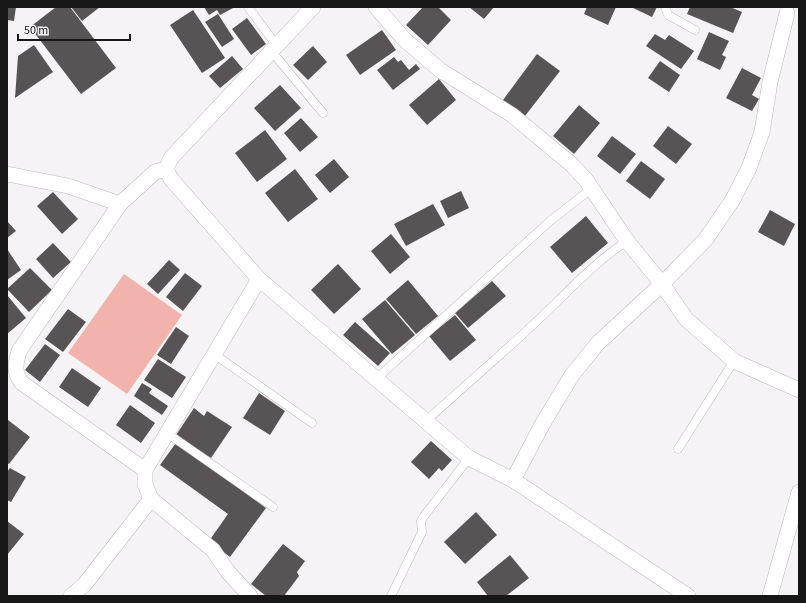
<svg xmlns="http://www.w3.org/2000/svg" width="806" height="603" font-family="'Source Sans 3',sans-serif">
<style>
.pitch{fill:#f2b3ac}
.building{fill:#585455}
.lines{fill:none;stroke-linecap:round;stroke-linejoin:round}
.service-casing{stroke:#bcbabc;stroke-width:9}
.minor-casing{stroke:#bcbabc;stroke-width:16}
.service{stroke:#fff;stroke-width:8}
.minor{stroke:#fff;stroke-width:15}
</style>
<rect width="100%" height="100%" fill="#f6f3f6"/>
<path class="pitch" d="M124,274L182,315L127,394L68,353Z"/>
<g class="building">
<path d="M7,7H16L14,21L7,20Z"/>
<path d="M56,7H70L116,68L81,94L30,27Z"/>
<path d="M71,7H100L82,21Z"/>
<path d="M204,7H235L220,15L217,10L209,15Z"/>
<path d="M423,7H438L451,20L428,45L406,25Z"/>
<path d="M469,7H494L484,19Z"/>
<path d="M587,7H616L608,25L584,14Z"/>
<path d="M631,7H657L652,17Z"/>
<path d="M690,7H730L742,12L733,33L687,14Z"/>
<path d="M193,10L225,58L202,73L170,25Z"/>
<path d="M218,14L234,39L222,47L205,22Z"/>
<path d="M247,18L266,44L251,55L232,29Z"/>
<path d="M382,30L396,50L360,75L346,55Z"/>
<path d="M709,32L729,41L722,55L726,57L720,70L697,59Z"/>
<path d="M655,34L665,40L669,35L694,51L681,69L646,46Z"/>
<path d="M34,45L53,72L15,98L18,56Z"/>
<path d="M313,46L327,62L308,80L293,65Z"/>
<path d="M537,54L560,71L525,116L503,100Z"/>
<path d="M232,56L243,69L220,88L209,76Z"/>
<path d="M394,57L398,62L401,60L409,70L416,64L420,69L393,90L377,70Z"/>
<path d="M660,61L680,75L669,92L648,78Z"/>
<path d="M742,68L761,78L752,95L759,99L752,111L726,98Z"/>
<path d="M439,79L456,100L427,125L409,105Z"/>
<path d="M280,85L301,108L275,131L254,108Z"/>
<path d="M579,105L600,123L574,154L553,136Z"/>
<path d="M301,118L318,137L300,152L284,133Z"/>
<path d="M668,126L692,144L676,164L653,146Z"/>
<path d="M265,130L287,159L257,182L235,153Z"/>
<path d="M612,136L636,154L620,174L597,156Z"/>
<path d="M334,159L349,177L330,193L315,175Z"/>
<path d="M641,161L665,179L650,199L626,181Z"/>
<path d="M295,169L318,199L288,222L265,193Z"/>
<path d="M461,191L469,208L448,218L440,201Z"/>
<path d="M53,192L78,219L62,234L37,206Z"/>
<path d="M433,204L445,225L406,246L394,224Z"/>
<path d="M770,210L795,224L784,246L758,232Z"/>
<path d="M586,216L608,243L572,273L550,247Z"/>
<path d="M7,221L16,231L7,238Z"/>
<path d="M391,234L410,257L390,274L371,251Z"/>
<path d="M53,243L71,262L53,278L36,259Z"/>
<path d="M7,249L21,270L7,280Z"/>
<path d="M169,260L180,270L158,294L147,284Z"/>
<path d="M338,264L361,289L334,314L311,290Z"/>
<path d="M30,268L52,290L29,312L7,289Z"/>
<path d="M185,273L202,286L183,311L166,297Z"/>
<path d="M408,280L438,316L416,334L386,299Z"/>
<path d="M492,281L506,296L468,328L455,313Z"/>
<path d="M7,295L26,318L7,334Z"/>
<path d="M385,300L415,335L392,354L362,319Z"/>
<path d="M68,309L86,322L63,352L45,339Z"/>
<path d="M455,315L476,340L450,361L429,336Z"/>
<path d="M355,322L390,353L378,366L343,335Z"/>
<path d="M176,327L189,336L171,364L157,355Z"/>
<path d="M45,344L60,355L40,382L25,370Z"/>
<path d="M158,359L186,377L172,398L144,380Z"/>
<path d="M72,368L101,388L88,407L59,387Z"/>
<path d="M142,383L152,389L149,393L168,406L162,415L134,396Z"/>
<path d="M259,393L285,411L270,435L243,418Z"/>
<path d="M130,405L155,423L141,443L116,425Z"/>
<path d="M194,408L204,416L207,411L232,427L211,458L176,435Z"/>
<path d="M8,420L30,437L9,464L7,463Z"/>
<path d="M431,441L452,460L442,471L439,468L429,479L411,462Z"/>
<path d="M176,443L266,508L230,557L209,541L228,514L160,465Z"/>
<path d="M10,468L26,477L11,502L7,500V472Z"/>
<path d="M476,512L497,535L465,564L444,542Z"/>
<path d="M7,521L24,534L7,555Z"/>
<path d="M283,544L305,561L297,572L299,576L284,596H266L251,584Z"/>
<path d="M510,555L529,578L506,596H488L477,582Z"/>
</g>
<g class="lines">
<defs>
<g id="service">
<path d="M248,7L277,46"/>
<path d="M665,7L668,15L695,30"/>
<path d="M272,52L323,113"/>
<path d="M214,354L312,423"/>
<path d="M376,379L550,221L591,189"/>
<path d="M425,422C462,388 500,356 536,322C567,293 591,265 627,241"/>
<path d="M167,433L273,507"/>
<path d="M678,449L734,361"/>
<path d="M391,596L422,532L421,521L424,516L469,458"/>
</g>
<g id="minor">
<path d="M376,7L405,40L440,70L512,115L571,164L586,180L627,241L662,284L686,319L734,361L799,390"/>
<path d="M166,169L171,179L259,279L469,458L513,480L688,596"/>
<path d="M7,174L68,186L120,204"/>
<path d="M145,470L259,279"/>
<path d="M513,480L543,423L572,375L598,343L662,284L706,239L732,201L749,168L762,132L770,82L787,13"/>
<path d="M71,596L85,584L151,499"/>
<path d="M250,596L228,572L213,550L151,499L145,484V470L22,383C13,372 16,363 19,351L120,204L155,172L166,169L171,158L313,7"/>
<path d="M770,596L799,492"/>
</g>
</defs>
<use href="#service" class="service-casing"/>
<use href="#minor" class="minor-casing"/>
<use href="#service" class="service"/>
<use href="#minor" class="minor"/>
</g>
<rect width="806" height="603" fill="none" stroke="#181718" stroke-width="16"/>
<path d="M18 34v6h112v-6" fill="none" stroke="#181718" stroke-width="2"/>
<text x="24" y="34" font-size="12" fill="#181718" stroke="#f6f3f6" stroke-width="3" paint-order="stroke">50 m</text>
</svg>
